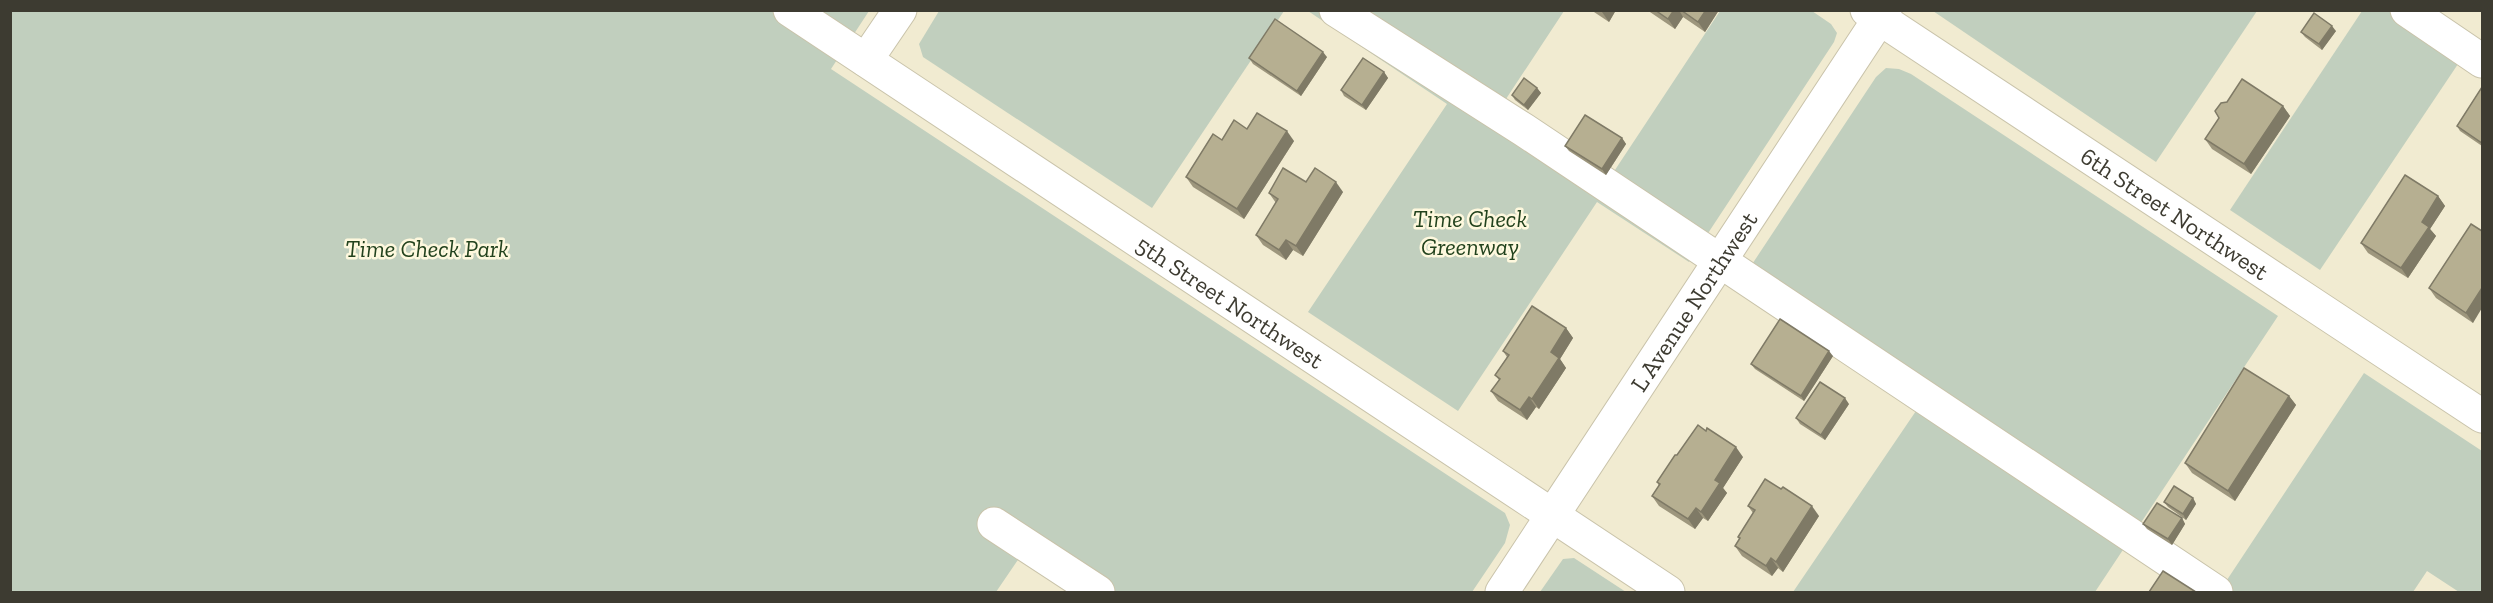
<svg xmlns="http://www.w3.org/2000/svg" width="2493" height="603" font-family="'Zilla Slab',serif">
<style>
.green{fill:#c1cfbe}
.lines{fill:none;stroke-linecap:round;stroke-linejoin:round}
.minor-casing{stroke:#c9c3aa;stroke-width:35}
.minor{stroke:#fff;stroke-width:33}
.wall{fill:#9d967d}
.shaded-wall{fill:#7f7a66}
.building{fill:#b6af91;stroke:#7f7a66;stroke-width:1.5}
.labels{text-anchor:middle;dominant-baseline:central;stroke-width:5;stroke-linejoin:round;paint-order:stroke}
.street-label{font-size:24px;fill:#3d3b31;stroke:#fef8de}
.park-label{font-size:24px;font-style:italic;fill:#22421d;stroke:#fef8de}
</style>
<rect width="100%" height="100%" fill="#f1ebd1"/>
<g class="green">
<path d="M10,11H869L831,69L1505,513L1510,525L1505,543L1472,592H1081L1022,554L996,592H11Z"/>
<path d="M939,11H1284L1152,208L923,57L919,44Z"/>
<path d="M1308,11H1564L1502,105L1611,176L1720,11H1812L1831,24L1837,33L1834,42L1689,262L1597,202L1458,411L1308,312L1447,104Z"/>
<path d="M1933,11H2257L2156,162Z"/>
<path d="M2362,11H2418L2458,64L2320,270L2230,210Z"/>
<path d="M1886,68L1899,69L1911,74L2278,316L2095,592H1793L1918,408L1737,287L1876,77Z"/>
<path d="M2364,373L2482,451V592H2459L2427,571L2413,592H2219Z"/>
<path d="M1574,558L1626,592H1540L1563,559Z"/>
</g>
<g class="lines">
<defs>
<g id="minor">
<path id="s1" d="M790,10L1668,592"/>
<path d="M1336,10L1524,130L2216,592"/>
<path id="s2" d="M1867,10L2482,416"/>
<path d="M2407,10L2482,61"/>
<path d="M866,60L900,10"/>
<path d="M994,524L1098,592"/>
<path id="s3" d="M1502,592L1885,10"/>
</g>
</defs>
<use href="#minor" class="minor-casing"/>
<use href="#minor" class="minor"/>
</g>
<g class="wall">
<path d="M1591,10H1616L1609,22Z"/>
<path d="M1647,10H1719L1705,32L1683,17L1675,29Z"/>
<path d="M2336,31L2322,50L2305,37L2301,32Z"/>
<path d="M1327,57L1301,96L1253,64L1249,58Z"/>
<path d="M1384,72L1388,78L1366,110L1344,96L1341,90Z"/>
<path d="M2482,87V146L2460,131L2457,126Z"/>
<path d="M1537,88L1541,93L1528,110L1515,100L1512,95Z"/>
<path d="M2283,106L2290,116L2251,174L2212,149L2205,139Z"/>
<path d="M1247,129L1294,141L1244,219L1193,187L1186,177L1222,140Z"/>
<path d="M1622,138L1626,144L1606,175L1569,151L1565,146Z"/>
<path d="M1306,182L1343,192L1303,256L1293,250L1286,260L1263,245L1256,235L1276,203L1269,193Z"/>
<path d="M2438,196L2445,206L2430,229L2436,236L2408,278L2368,253L2361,243Z"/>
<path d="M2482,231L2473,323L2436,298L2429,288Z"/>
<path d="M1566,328L1573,338L1560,359L1566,368L1539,409L1536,407L1527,420L1498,401L1491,391L1499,380L1495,375L1507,357L1503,351Z"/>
<path d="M1833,356L1804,401L1755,369L1751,364Z"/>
<path d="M2289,396L2296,405L2235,501L2192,473L2185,463Z"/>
<path d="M1849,404L1825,440L1800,424L1796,418Z"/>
<path d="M1677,455L1743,457L1723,488L1727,493L1708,521L1703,518L1695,529L1659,506L1652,496L1659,486L1657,482Z"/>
<path d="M2193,498L2196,504L2186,520L2168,507L2164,502Z"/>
<path d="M1748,506L1819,516L1783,572L1778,568L1772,576L1742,556L1735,546L1739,539L1738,537L1753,513Z"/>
<path d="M2182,518L2185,524L2172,545L2147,529L2143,524Z"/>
</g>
<g class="shaded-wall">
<path d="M1603,10H1616L1609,22L1602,12Z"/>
<path d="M1674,10H1679L1683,17L1675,29L1668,19Z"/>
<path d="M1706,10H1719L1705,32L1698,22Z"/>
<path d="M2332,26L2336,31L2322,50L2319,44Z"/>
<path d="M1323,52L1327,57L1301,96L1297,91Z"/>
<path d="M1384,72L1388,78L1366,110L1362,105Z"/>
<path d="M1537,88L1541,93L1528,110L1524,105Z"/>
<path d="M2283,106L2290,116L2251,174L2244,164Z"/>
<path d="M1287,131L1294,141L1244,219L1237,209Z"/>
<path d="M1622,138L1626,144L1606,175L1602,169Z"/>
<path d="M1336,182L1343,192L1303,256L1296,246Z"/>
<path d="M2438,196L2445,206L2430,229L2436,236L2408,278L2401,268L2422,222Z"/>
<path d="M1286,240L1293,250L1286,260L1279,250Z"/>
<path d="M2482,288V308L2473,323L2466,313Z"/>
<path d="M1566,328L1573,338L1560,359L1566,368L1539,409L1532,399L1551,352Z"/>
<path d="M1829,351L1833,356L1804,401L1801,396Z"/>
<path d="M2289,396L2296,405L2235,501L2228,491Z"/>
<path d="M1529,397L1536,407L1527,420L1520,410Z"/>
<path d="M1845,398L1849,404L1825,440L1821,435Z"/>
<path d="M1736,447L1743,457L1723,488L1727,493L1708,521L1701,512L1715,480Z"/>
<path d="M2193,498L2196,504L2186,520L2183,514Z"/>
<path d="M1812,506L1819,516L1783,572L1776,562Z"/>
<path d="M1696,508L1703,518L1695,529L1688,519Z"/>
<path d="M2182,518L2185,524L2172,545L2168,539Z"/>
<path d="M1771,558L1778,568L1772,576L1766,566Z"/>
</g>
<g class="building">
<path d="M1655,10H1674L1668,19Z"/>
<path d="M1681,10H1706L1698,22Z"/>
<path d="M2314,13L2332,26L2319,44L2301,32Z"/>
<path d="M1275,19L1323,52L1297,91L1249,58Z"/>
<path d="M1363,58L1384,72L1362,105L1341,90Z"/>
<path d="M1524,78L1537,88L1524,105L1512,95Z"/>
<path d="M2242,79L2283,106L2244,164L2205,139L2219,118L2215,111L2221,103L2227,102Z"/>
<path d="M2482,87V143L2457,126Z"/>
<path d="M1257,113L1287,131L1237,209L1186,177L1213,134L1222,140L1234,120L1247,129Z"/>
<path d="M1585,115L1622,138L1602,169L1565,146Z"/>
<path d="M1283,168L1306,182L1315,168L1336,182L1296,246L1286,240L1279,250L1256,235L1278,199L1269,193Z"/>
<path d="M2405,175L2438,196L2422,222L2429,227L2401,268L2361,243Z"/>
<path d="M2471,224L2482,231V288L2466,313L2429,288Z"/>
<path d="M1532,306L1566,328L1551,352L1559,358L1532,399L1529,397L1520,410L1491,391L1500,379L1495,375L1509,355L1503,351Z"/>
<path d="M1780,319L1829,351L1801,396L1751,364Z"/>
<path d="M2244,368L2289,396L2228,491L2185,463Z"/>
<path d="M1820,382L1845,398L1821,435L1796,418Z"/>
<path d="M1698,425L1706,431L1707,428L1736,447L1715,480L1720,483L1701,512L1696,508L1688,519L1652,496L1660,484L1657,482L1675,455H1677Z"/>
<path d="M1765,479L1781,489L1783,487L1812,506L1776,562L1771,558L1766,566L1735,546L1740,538L1738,537L1755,510L1748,506Z"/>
<path d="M2174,486L2193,498L2183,514L2164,502Z"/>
<path d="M2157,503L2182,518L2168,539L2143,524Z"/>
<path d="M2163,571L2196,592H2149Z"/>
</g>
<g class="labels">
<g class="street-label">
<text stroke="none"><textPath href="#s2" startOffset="369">6th Street Northwest</textPath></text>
<text stroke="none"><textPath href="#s1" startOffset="528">5th Street Northwest</textPath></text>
<text stroke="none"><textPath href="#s3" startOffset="348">L Avenue Northwest</textPath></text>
</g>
<g class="park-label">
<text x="1470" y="218">Time Check<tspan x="1470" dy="28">Greenway</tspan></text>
<text x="427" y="248">Time Check Park</text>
</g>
</g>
<rect width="2493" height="603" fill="none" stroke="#3d3b31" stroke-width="24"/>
</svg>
